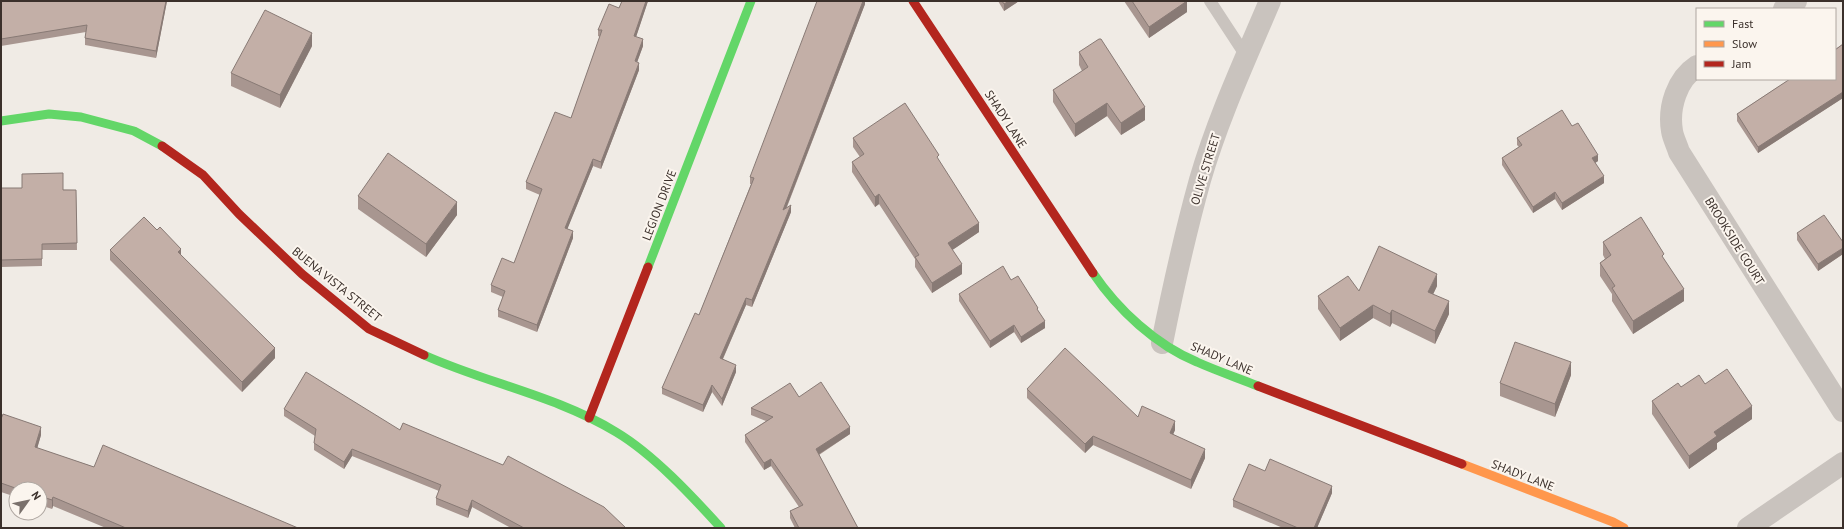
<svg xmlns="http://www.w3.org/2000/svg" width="1844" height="529" font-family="'PT Sans',sans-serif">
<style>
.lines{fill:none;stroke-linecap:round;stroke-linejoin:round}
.lane{stroke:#c9c3be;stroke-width:12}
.street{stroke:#c9c3be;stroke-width:22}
.fast{stroke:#63d668;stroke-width:9}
.slow{stroke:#ff974d;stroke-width:9}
.jam{stroke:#b3261e;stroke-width:9}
.wall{fill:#a89690}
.shaded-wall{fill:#887a75}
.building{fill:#c3afa7;stroke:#887a75}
.labels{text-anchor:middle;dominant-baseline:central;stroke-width:4;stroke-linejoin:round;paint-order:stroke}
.street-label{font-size:12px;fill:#3b302b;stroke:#fbf5ee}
</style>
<rect width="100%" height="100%" fill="#f0ebe5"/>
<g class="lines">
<path class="lane" d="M1210,1L1246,56"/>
<g class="street">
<path d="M1784,9L1796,1"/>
<path d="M1697,66C1677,79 1668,107 1672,131C1673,138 1677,145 1679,152L1843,411"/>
<path d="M1162,343C1173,288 1185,234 1200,180C1218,118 1245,60 1270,1"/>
<path d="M1748,528L1843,463"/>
</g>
<g class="fast">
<path d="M1,121L49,114L81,117L134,131L162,146"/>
<path d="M648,267L751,1"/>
<path d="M1093,273C1118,310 1156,345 1197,362C1217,371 1238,378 1258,386"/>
<path d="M424,355C486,383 557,396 616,432C653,454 692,496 721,528"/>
</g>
<path class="slow" d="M1462,464L1613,522L1624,528"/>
<g class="jam">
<path d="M913,1L1093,273"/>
<path d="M162,146L203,175L239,214L302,274L369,329L424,355"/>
<path d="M1258,386L1462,464"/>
<path d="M589,418L648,267"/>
</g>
</g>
<g class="wall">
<path d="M1,1H167L156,58L85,45V38L86,32L1,46Z"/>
<path d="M622,1H648L636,37L643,46L637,62L639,70L601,169L593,166L567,229L573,238L537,332L498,317V310L503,297L491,292V285L514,263L540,195L526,189V182L571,118L600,37L598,36V30L619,8Z"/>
<path d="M865,1V4L787,207L791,212L752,307L746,305L723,359L736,372L722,406L712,392L703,412L662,394V388L699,315L751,184H750V177Z"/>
<path d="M998,1H1019L1004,11Z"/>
<path d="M1124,1H1187V12L1149,38Z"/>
<path d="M1843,44V99V98L1758,153L1737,121V114Z"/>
<path d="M312,46L280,108L231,86V73Z"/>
<path d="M1079,52L1145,120L1121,135L1107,116L1075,137L1053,102V90L1082,71L1079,65Z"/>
<path d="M1572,126L1598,161L1595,163L1604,183L1562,210L1555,199L1533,213L1502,165V158L1519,147L1517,145V138Z"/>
<path d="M853,138L939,161L979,232L952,250L962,274L932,293L915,267V259L879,204L875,207L852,172V162L860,157L853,147Z"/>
<path d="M1,188L76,190L77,250H42V266L1,267Z"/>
<path d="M358,196L457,215L426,257L358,209Z"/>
<path d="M1797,233L1843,242V254L1818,271L1797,240Z"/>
<path d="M1603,242L1664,259L1684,301L1633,334L1612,301V294L1600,276V263L1605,259L1603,255Z"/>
<path d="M110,250L181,255L275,358L242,392L110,260Z"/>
<path d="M1011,280L1038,311L1045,328L1021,343L1014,332L990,348L959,301V294Z"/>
<path d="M1437,286L1433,294L1449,314L1435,344L1392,323L1390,327L1373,318L1340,341L1318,309V296L1359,291Z"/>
<path d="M1571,375L1555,417L1500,396V383Z"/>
<path d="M1705,384L1752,419L1717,443V449L1689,469L1652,414V401L1681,387Z"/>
<path d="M1027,389L1138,417L1175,430L1173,434L1205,458L1191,489L1093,445L1085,453L1027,398Z"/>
<path d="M799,397L850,434L819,455L858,528H795L790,518V511L799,507L771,466L764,470L745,442V435L766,421L751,415V408Z"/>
<path d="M284,409L400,430L626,528H511L472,507L468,518L436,505V498L439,491L352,456L344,469L314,450V443L315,436L284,416Z"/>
<path d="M1,419L41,435L37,448L94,467L298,528H106L53,506L52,509L40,505V489H16V497L1,492Z"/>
<path d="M1265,471L1332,493L1317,528H1283L1233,507V500Z"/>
</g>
<g class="shaded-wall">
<path d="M166,1H167L156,58V51Z"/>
<path d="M646,1H648L634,43V36Z"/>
<path d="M863,1H865V4L783,216V210Z"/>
<path d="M1009,1H1019L1004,11V4Z"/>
<path d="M1187,1V12L1149,38V27Z"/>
<path d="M312,33V46L280,108V95Z"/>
<path d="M643,39V46L635,68V61Z"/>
<path d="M639,63V70L601,169V162Z"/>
<path d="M1843,92V98L1758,153V147Z"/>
<path d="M1107,103V116L1075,137V124Z"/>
<path d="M1145,107V120L1121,135V123Z"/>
<path d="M1598,155V161L1592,165V158Z"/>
<path d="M593,159V166L565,235V228Z"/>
<path d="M1604,176V183L1562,210V203Z"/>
<path d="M1555,192V199L1533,213V207Z"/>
<path d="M879,194V204L875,207V197Z"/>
<path d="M457,202V215L426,257V244Z"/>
<path d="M791,205V212L752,307V300Z"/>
<path d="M979,223V232L948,253V243Z"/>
<path d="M573,231V238L537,332V325Z"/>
<path d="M1843,248V254L1818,271V264Z"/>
<path d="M181,249V258L178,252Z"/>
<path d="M962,264V274L932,293V283Z"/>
<path d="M1437,274V286L1428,305V292Z"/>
<path d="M1684,289V301L1633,334V321Z"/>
<path d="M746,298V305L720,365V358Z"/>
<path d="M1449,301V314L1435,344V331Z"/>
<path d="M1373,305V318L1340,341V328Z"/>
<path d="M1392,310V323L1390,327V314Z"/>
<path d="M1045,321V328L1021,343V337Z"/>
<path d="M1014,325V332L990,348V341Z"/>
<path d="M275,348V358L242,392V382Z"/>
<path d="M1571,362V375L1555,417V404Z"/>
<path d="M736,365V372L722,406V399Z"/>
<path d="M712,385V392L703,412V405Z"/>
<path d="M1752,406V419L1717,443V449L1689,469V456L1714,432Z"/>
<path d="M1175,421V430L1170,442V433Z"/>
<path d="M41,427V435L35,456V447Z"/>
<path d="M850,427V434L816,456V449Z"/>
<path d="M1093,436V445L1085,453V444Z"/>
<path d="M352,449V456L344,469V462Z"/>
<path d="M1205,449V458L1191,489V480Z"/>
<path d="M771,459V466L764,470V463Z"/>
<path d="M1332,486V493L1317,528H1314Z"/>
<path d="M53,497V506L52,509V500Z"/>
<path d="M472,500V507L468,518V511Z"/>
</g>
<g class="building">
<path d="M1,1H166L156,51L85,38L87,25L1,39Z"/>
<path d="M622,1H646L634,36L643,39L635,61L639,63L601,162L593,159L565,228L573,231L537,325L498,310L505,291L491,285L502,258L514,263L542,189L526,182L555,112L571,118L602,30H598L609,4L619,8Z"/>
<path d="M817,1H863L783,210L791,205L752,300L746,298L720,358L736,365L722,399L712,385L703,405L662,388L695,313L699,315L754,178L750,177Z"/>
<path d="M1002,1H1009L1004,4Z"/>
<path d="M1132,1H1187L1149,27Z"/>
<path d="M265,10L312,33L280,95L231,73Z"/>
<path d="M1099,39H1101L1145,107L1121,123L1107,103L1075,124L1053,90L1088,67L1079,52Z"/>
<path d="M1843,44V92L1758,147L1737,114L1790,79H1835V50Z"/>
<path d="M905,103L939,155L937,157L979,223L948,243L962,264L932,283L915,257L919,255L879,194L875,197L852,162L864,154L853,138Z"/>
<path d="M1562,110L1572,126L1578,123L1598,155L1592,158L1604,176L1562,203L1555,192L1533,207L1502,158L1522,145L1517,138Z"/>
<path d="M388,153L457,202L426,244L358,196Z"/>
<path d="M63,173V190H76L77,243L42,244V259L1,260V188H22V174Z"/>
<path d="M1824,215L1843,242V248L1818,264L1797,233Z"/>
<path d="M144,217L157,230L160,227L181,249L178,252L275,348L242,382L110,250Z"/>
<path d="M1641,217L1664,254L1662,256L1684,289L1633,321L1612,288L1615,286L1600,263L1611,255L1603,242Z"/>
<path d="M1379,246L1437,274L1428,292L1449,301L1435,331L1392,310L1390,314L1373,305L1340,328L1318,296L1348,276L1359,291Z"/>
<path d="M1003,266L1011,280L1018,276L1038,308L1037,309L1045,321L1021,337L1014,325L990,341L959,294Z"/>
<path d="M1515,342L1571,362L1555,404L1500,383Z"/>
<path d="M1065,348L1138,417L1142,406L1175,421L1170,433L1205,449L1191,480L1093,436L1085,444L1027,389Z"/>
<path d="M1727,369L1752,406L1714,432L1717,436L1689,456L1652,401L1678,383L1681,387L1699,375L1705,384Z"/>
<path d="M306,372L400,430L403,423L503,465L508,456L604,507L626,528H524L472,500L468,511L436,498L441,485L352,449L344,462L314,443L316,429L284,409Z"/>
<path d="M821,382L850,427L816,449L858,528H799L790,511L803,505L771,459L764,463L745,435L773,417L751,408L790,383L799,397Z"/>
<path d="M3,414L41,427L35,447L94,467L103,445L298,528H126L53,497L52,500L40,496V489H18L1,483V419Z"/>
<path d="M1270,459L1332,486L1314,528H1298L1233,500L1249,464L1265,471Z"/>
</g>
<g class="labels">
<g class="street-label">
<text transform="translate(1006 119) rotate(57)">SHADY LANE</text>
<text transform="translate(1205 169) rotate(-73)">OLIVE STREET</text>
<text transform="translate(659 205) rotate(-69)">LEGION DRIVE</text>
<text transform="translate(1735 241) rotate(58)">BROOKSIDE COURT</text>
<text transform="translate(337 284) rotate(39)">BUENA VISTA STREET</text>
<text transform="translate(1222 358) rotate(23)">SHADY LANE</text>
<text transform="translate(1523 475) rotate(21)">SHADY LANE</text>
</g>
</g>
<rect width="1844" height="529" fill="none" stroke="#3b302b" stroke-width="4"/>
<rect x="1696" y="8" width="140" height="72" fill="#fbf5ee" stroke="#aea6a0"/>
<rect x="1704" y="21" width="20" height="6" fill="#63d668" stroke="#aea6a0"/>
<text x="1732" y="28" font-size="12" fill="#3b302b">Fast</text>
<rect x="1704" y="41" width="20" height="6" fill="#ff974d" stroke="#aea6a0"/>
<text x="1732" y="48" font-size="12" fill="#3b302b">Slow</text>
<rect x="1704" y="61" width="20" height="6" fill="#b3261e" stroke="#aea6a0"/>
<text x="1732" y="68" font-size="12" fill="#3b302b">Jam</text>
<g transform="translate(28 501) rotate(57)"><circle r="19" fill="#fbf5ee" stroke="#aea6a0"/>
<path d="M0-3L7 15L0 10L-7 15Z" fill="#7a716c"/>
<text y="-6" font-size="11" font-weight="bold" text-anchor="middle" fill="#3b302b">N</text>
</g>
</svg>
